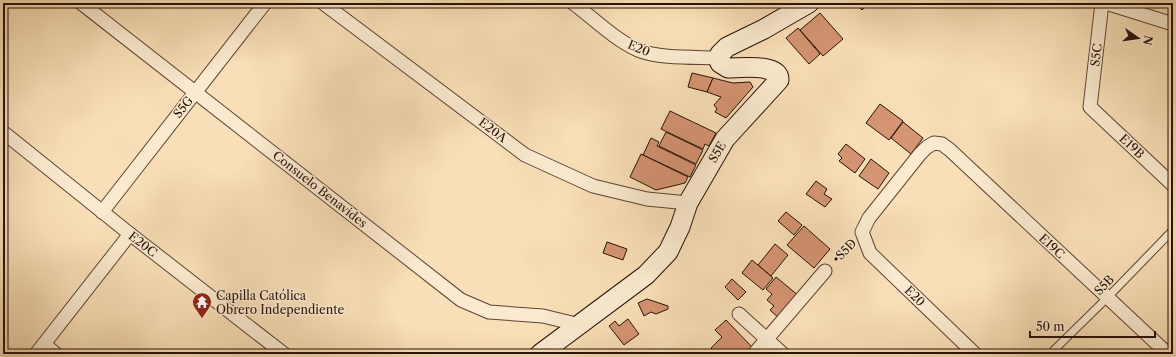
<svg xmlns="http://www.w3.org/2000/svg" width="1176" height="357" font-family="'Libre Caslon Text',serif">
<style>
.building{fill:#d59473;stroke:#271108}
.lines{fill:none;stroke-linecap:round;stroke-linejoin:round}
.lane-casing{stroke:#5c4434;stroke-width:9}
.street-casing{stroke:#5c4434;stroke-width:15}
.secondary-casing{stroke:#271108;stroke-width:21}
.path{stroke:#271108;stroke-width:2.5;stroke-dasharray:3 2;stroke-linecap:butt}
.lane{stroke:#fbead0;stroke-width:7}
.street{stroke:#fbead0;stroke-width:13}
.secondary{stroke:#fbead0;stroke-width:19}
.labels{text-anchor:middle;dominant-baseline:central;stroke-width:3;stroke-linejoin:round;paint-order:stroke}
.street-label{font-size:12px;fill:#271108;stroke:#fbead0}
.poi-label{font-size:12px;fill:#271108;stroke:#fbead0;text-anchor:start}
</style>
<rect width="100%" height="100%" fill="#f9dfb7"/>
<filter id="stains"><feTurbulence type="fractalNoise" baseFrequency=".005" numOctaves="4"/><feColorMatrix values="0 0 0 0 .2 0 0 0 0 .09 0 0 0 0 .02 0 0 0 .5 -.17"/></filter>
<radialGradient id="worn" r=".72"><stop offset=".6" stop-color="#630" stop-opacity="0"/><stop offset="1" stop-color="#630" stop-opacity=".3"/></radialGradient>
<g class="building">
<path d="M855,3H869L862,10Z"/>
<path d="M820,13L843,39L823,56L800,30Z"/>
<path d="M798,28L820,54L809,64L786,38Z"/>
<path d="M692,73L713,78L707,92L688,87Z"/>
<path d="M713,78L733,83L750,82L753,87L726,118L715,112L717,109L714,105L721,97L707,92Z"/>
<path d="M880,104L903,121L889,140L866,123Z"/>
<path d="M670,111L716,133L709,146L705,144L703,149L661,129Z"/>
<path d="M903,122L923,138L911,154L891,138Z"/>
<path d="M666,132L703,150L696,164L659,146Z"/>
<path d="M651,138L659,142L657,146L696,165L690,177L643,155Z"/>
<path d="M846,144L865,159L855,173L839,161L842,158L838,154Z"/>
<path d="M641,154L688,177L685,183L656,190L630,177Z"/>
<path d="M871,159L889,173L878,189L859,176Z"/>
<path d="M816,181L827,189L824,194L832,199L825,207L806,194Z"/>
<path d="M786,212L802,225L794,235L778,221Z"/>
<path d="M804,226L830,249L814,268L787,245Z"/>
<path d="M607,242L627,249L623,260L603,253Z"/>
<path d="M775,244L788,255L771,276L758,265Z"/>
<path d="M752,260L773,278L763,290L742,273Z"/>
<path d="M776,277L799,296L780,319L770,310L774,306L767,300L772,294L766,289Z"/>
<path d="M732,279L746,292L738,300L725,287Z"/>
<path d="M647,299L668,306V309L656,314L651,312L644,316L638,303Z"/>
<path d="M628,319L639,334L624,345L609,326L615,321L619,326Z"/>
<path d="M726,320L754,349L748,354H717L711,348L722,337L715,330Z"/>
<path d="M711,349L716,354H706Z"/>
</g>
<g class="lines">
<defs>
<path id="lane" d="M1050,354L1107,298L1173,230"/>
<g id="street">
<path d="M81,3L461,300L489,312L543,316L580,325"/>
<path d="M323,3L525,155L593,186L647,199L688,203"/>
<path d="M573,3C593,18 615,40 638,50C659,59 696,57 718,58"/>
<path d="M1102,3L1090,107L1173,185"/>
<path d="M1106,3L1173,24"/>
<path d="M3,132L130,234L284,354"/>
<path d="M102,212L265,3"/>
<path d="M739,314L783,354"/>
<path d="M44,344L56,354"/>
<path d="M36,354L130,234"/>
<path d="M754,354L825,271"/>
<path d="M975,354L870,253L862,232L869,218L920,154L927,147L934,143L942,144L950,150L1168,354"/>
</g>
<path id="secondary" d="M540,354L646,275L668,252L680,227L688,203L725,139L779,80C779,63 740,68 728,68L720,63L718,58L720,54L727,47L764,29L809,3"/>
</defs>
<use href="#lane" class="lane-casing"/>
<use href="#street" class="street-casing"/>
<use href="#secondary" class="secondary-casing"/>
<path class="path" d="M835,260L851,244"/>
<use href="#lane" class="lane"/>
<use href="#street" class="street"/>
<use href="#secondary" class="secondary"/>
</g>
<defs>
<symbol id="temple-pin" viewBox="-11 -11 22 30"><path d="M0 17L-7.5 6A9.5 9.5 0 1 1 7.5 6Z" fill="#8f2418" stroke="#fbead0"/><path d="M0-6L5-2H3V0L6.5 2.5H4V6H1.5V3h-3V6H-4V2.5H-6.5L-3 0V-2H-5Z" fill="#fff"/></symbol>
</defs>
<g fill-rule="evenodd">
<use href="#temple-pin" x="191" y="291" width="22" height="30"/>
</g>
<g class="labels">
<g class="street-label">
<text transform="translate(639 48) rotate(23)">E20</text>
<text transform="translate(1096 55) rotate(-83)">S5C</text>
<text transform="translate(183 107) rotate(-52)">S5G</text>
<text transform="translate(493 130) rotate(37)">E20A</text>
<text transform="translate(1132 146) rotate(43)">E19B</text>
<text transform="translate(717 152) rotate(-59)">S5E</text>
<text transform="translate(320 189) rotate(38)">Consuelo Benavides</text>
<text transform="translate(143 244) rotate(38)">E20C</text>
<text transform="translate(1052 246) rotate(43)">E19C</text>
<text transform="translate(846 249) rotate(-46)">S5D</text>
<text transform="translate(1104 285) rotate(-46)">S5B</text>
<text transform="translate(915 296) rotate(44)">E20</text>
</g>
<g class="poi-label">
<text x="216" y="295">Capilla Católica<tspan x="216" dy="14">Obrero Independiente</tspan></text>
</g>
</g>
<rect width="1176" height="357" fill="none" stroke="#f9dfb7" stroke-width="16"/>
<rect x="4" y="4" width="1168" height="349" fill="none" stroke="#271108" stroke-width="2"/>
<rect x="8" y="8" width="1160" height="341" fill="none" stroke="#271108"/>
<g transform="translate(1138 38) rotate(103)" stroke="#fbead0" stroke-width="3" paint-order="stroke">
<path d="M0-3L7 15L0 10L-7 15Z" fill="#271108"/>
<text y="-6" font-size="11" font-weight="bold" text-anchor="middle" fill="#271108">N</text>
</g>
<path d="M1030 331v6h125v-6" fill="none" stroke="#271108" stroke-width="2"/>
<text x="1036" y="331" font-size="12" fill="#271108" stroke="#fbead0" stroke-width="3" paint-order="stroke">50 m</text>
<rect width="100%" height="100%" filter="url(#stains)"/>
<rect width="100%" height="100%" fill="url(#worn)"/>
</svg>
